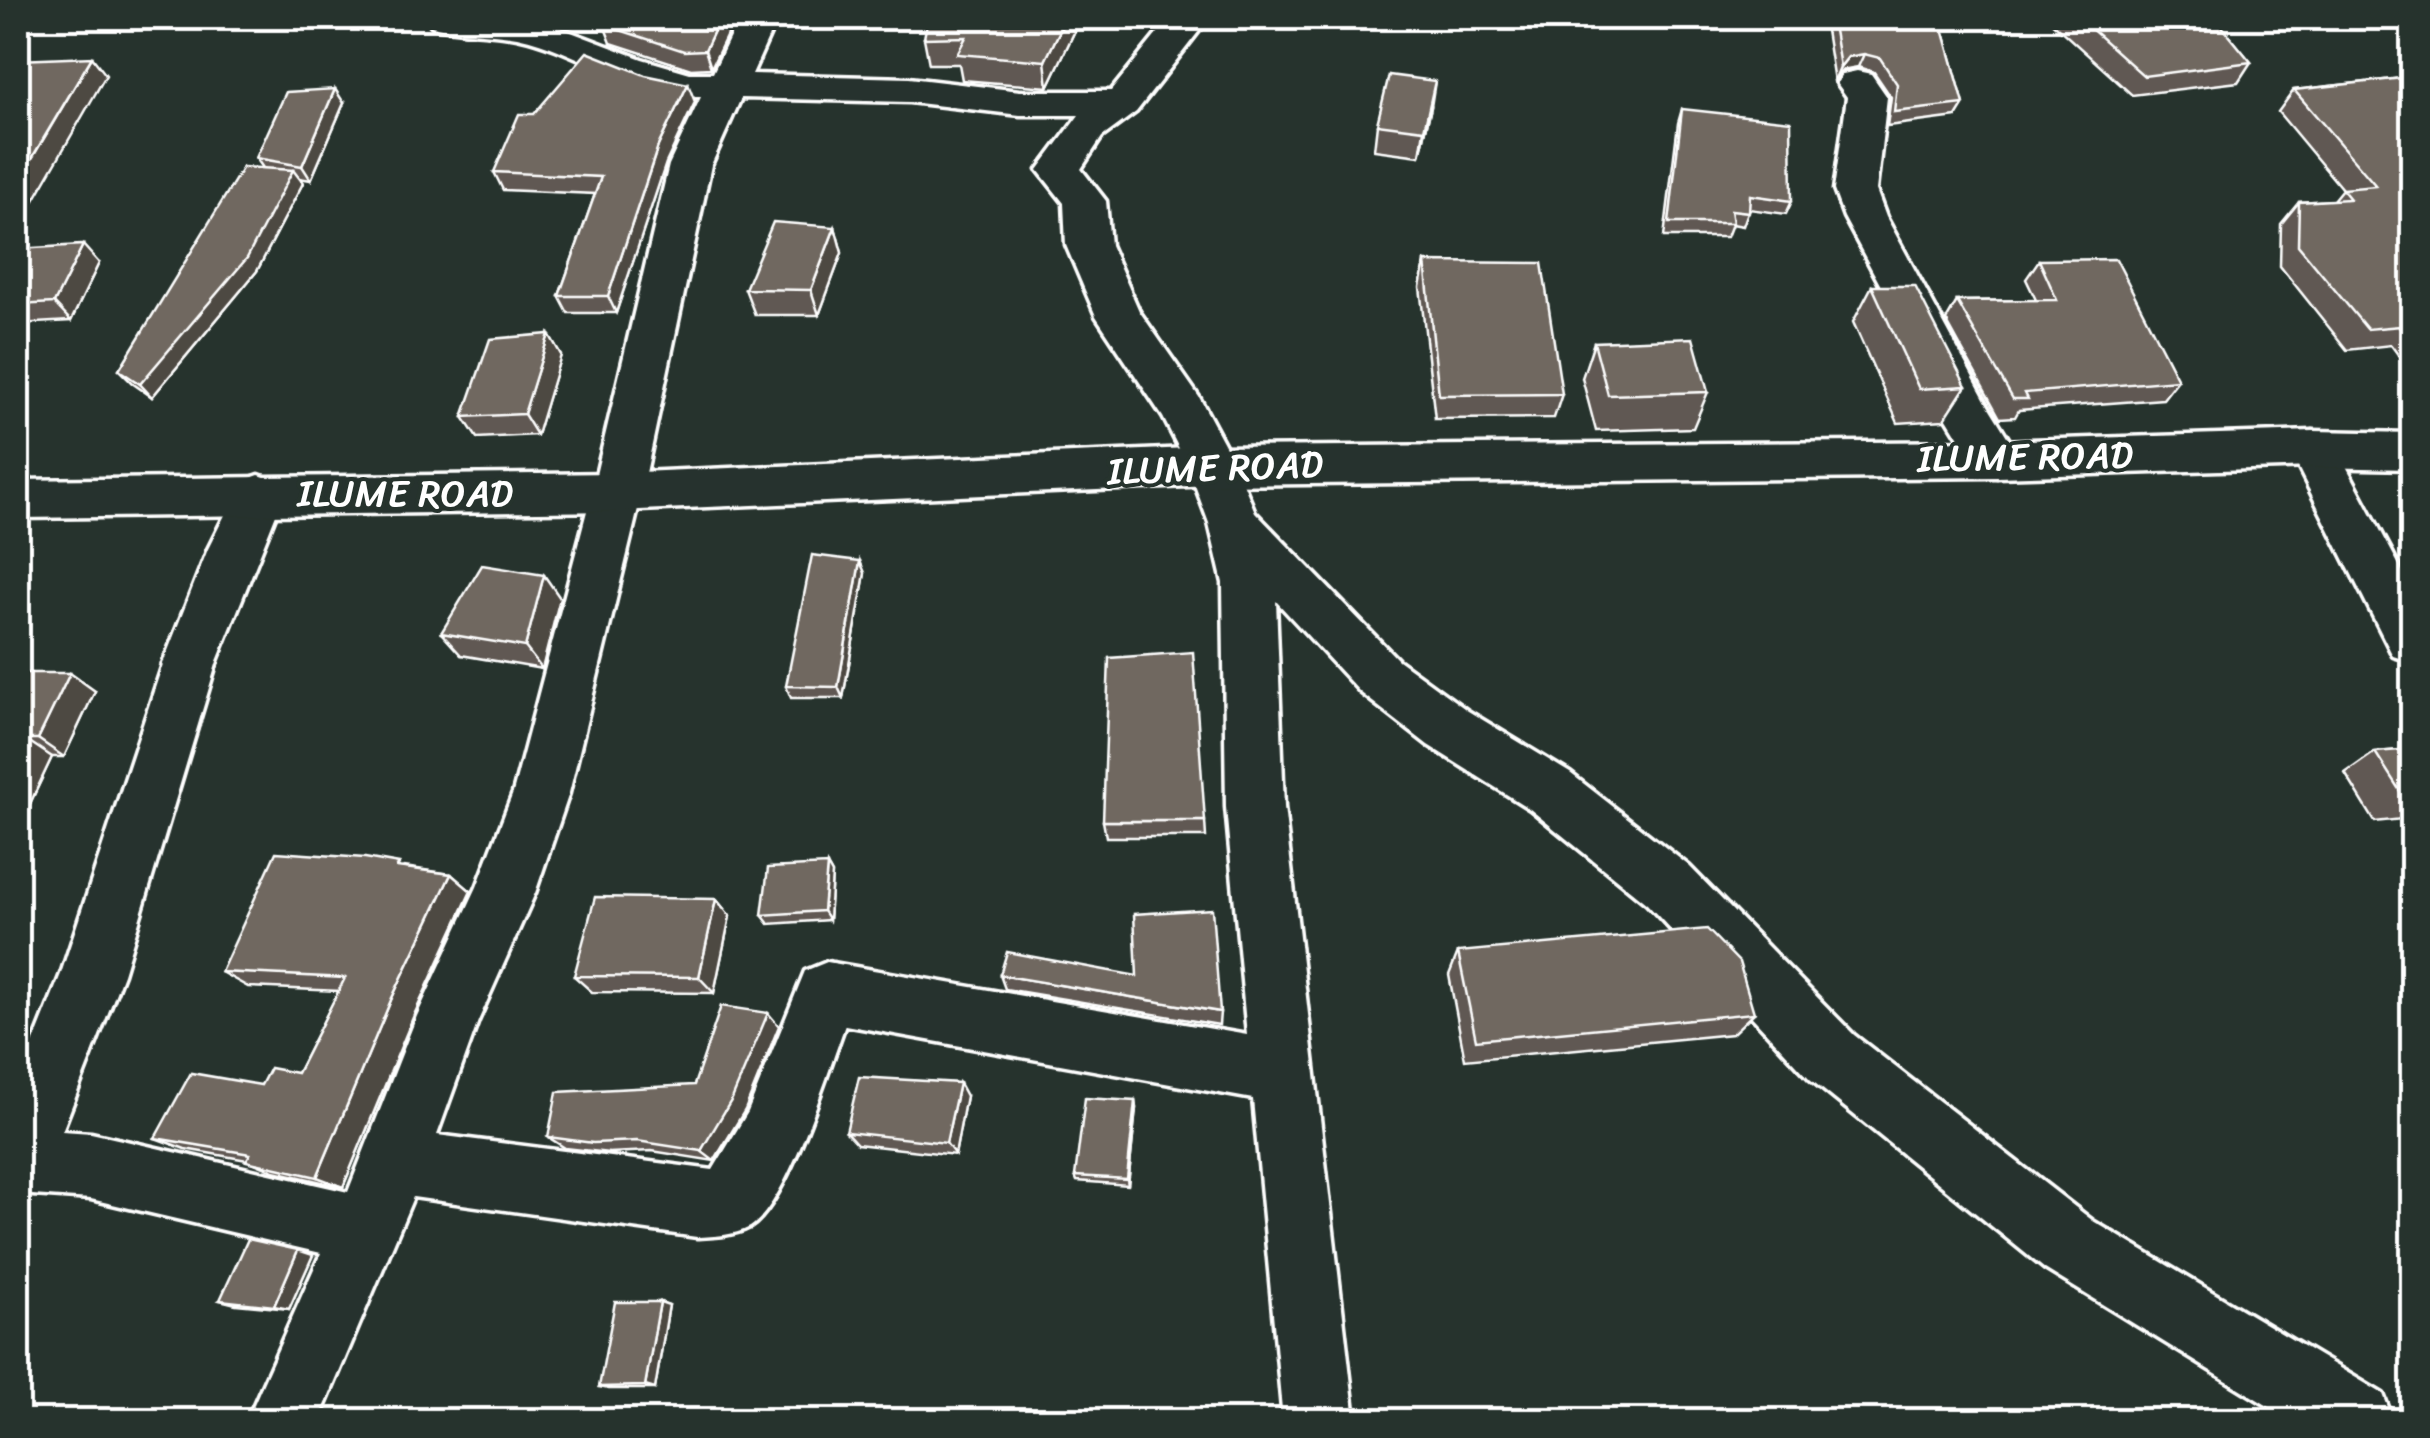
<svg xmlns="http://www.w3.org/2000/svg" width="2430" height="1438" font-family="Sriracha,sans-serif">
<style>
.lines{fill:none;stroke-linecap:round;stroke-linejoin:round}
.minor-casing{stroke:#fff;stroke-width:7}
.tertiary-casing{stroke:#fff;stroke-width:7}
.minor{fill:#26332d;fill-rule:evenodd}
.tertiary{fill:#26332d;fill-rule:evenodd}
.wall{fill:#605953;stroke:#fff;stroke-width:2.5}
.shaded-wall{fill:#4e4943;stroke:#fff;stroke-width:2.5}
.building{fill:#706860;stroke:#fff;stroke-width:2.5}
.labels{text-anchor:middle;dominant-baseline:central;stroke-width:8;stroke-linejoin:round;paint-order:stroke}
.street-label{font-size:38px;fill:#fff;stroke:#26332d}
</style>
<rect width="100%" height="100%" fill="#26332d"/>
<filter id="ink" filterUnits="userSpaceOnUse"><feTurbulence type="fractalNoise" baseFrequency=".01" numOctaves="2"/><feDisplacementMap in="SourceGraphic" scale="20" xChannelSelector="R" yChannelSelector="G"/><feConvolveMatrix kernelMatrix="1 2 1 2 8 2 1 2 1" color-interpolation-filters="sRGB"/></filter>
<g filter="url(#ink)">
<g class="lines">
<defs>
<g id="minor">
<path d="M426,18H534L642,59L690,73H713L739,18H777L752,74L909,78L1020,91H1111L1170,18H1209L1136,112L1102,137L1081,169L1106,201L1110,245L1139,311L1199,397L1236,466L1255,512L1398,660L1468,711L1570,773L1689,866L1854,1035L2093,1221L2383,1394L2393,1420H2291L2045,1269L1810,1079L1647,904L1530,809L1428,745L1360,692L1276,601L1284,807L1355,1420H1283L1253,1099L845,1025C828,1070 788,1203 750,1227C733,1236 715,1236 697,1237L413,1197L319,1420H247L321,1253L91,1199L18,1194V1082L61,974L164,661L208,549L242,481L259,475L276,481L284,494L217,661L123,974L62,1131L91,1133L348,1192L417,1016L477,887L513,793L592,492L669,165L701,97C635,96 579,50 517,37C489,32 460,33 432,26ZM741,98L909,102L1020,115H1079L1038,170L1064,203L1066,245L1096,316L1163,417L1188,466L1209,523L1223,583L1226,807L1247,1035L827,962L805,971L748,1112L713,1170L437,1135L478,1021L535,893L569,793L642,492L711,165Z"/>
<path d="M1857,71L1871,74L1887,97L1876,190L1886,217L1987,404L2021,459L2014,472L1997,477L1980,472L1942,410L1920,359L1844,217L1834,190L1847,97L1837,83L1843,74Z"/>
<path d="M2313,431L2330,436L2412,590V662L2393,656L2289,449L2296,436Z"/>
</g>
<path id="tertiary" d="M2313,431L2412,433V469L2313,467L1997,477L1212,485L617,511L18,518V480L617,473L1212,447L1997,441Z"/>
</defs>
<use href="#minor" class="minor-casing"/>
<use href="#tertiary" class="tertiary-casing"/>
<use href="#minor" class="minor"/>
<use href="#tertiary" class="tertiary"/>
</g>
<g class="wall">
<path d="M735,18L711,68L691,69L611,43L604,25Z"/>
<path d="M1081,18L1048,87L962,80L959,64H929L924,38Z"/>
<path d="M1824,18H1940L1964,104L1956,117L1887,126L1891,97L1874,72L1858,67L1842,70L1834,81Z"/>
<path d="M2047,18H2215L2251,62L2238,82L2132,95Z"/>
<path d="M2412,77V358L2402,360L2391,345L2347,350L2280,266L2281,224L2299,202L2333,200L2342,189L2278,112L2294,90Z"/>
<path d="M695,102L666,163L616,313H568L559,296L595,194L503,190L494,172Z"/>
<path d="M344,103L311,180L299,178L303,183L257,271L152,397L132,383L119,370L263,168L256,158Z"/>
<path d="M1431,107L1420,156L1374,150L1377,124Z"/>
<path d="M1682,109L1792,201L1786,214L1749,209L1743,226L1732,224L1727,237H1664L1678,123Z"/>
<path d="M835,227L842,253L819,315H755L745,289Z"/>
<path d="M18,249L99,263L71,321L18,324Z"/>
<path d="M2039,260L2178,380L2163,399L2019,410L2015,417L2000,418L1946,320L1957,301L2036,300L2026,279Z"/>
<path d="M1425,262L1562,394L1554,418L1435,419L1420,287Z"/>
<path d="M1872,286L1966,386L1944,420L1898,423L1853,322Z"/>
<path d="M549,334L561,355L537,435L477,438L463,417Z"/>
<path d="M1594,342L1708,392L1693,428L1596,431L1582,378Z"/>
<path d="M865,573L843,698H791L786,686Z"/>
<path d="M560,598L542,669L461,655L441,633Z"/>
<path d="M18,673L95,691L64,757H52L18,829Z"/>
<path d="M2412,749V818L2375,822L2345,773L2375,752Z"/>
<path d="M1103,821H1205L1206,837H1106Z"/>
<path d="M827,865L832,874L829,920L769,924L762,915Z"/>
<path d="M404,867L451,874L471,891L414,1015L343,1187L274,1171L247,1160L185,1149L155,1138L261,1085L297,1073L339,991L248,987L221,972Z"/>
<path d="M716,899L730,916L714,993L592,992L574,976Z"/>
<path d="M1458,952L1754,1013L1732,1034L1465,1060L1449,975Z"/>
<path d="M1000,975L1220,1012L1219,1025L1005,989Z"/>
<path d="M779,1026L745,1110L714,1161L652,1151L609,1153L565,1148L548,1137L694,1085Z"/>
<path d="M966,1096L955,1155L857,1144L846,1132Z"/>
<path d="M1135,1101L1136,1108L1128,1185L1077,1181L1075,1176Z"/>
<path d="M313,1255L289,1309L236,1304L220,1300Z"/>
<path d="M660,1302L669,1305L655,1389H609L599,1387Z"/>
</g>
<g class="shaded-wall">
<path d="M720,18H735L711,68L705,50Z"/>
<path d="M1066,18H1081L1048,87L1045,61Z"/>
<path d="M1864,54L1858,67L1842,70L1834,81L1840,67L1848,57Z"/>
<path d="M92,57L106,75L18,228V182Z"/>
<path d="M1435,81L1431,107L1420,156L1424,130Z"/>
<path d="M688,84L695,102L666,163L616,313L608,296L658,146Z"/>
<path d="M335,89L344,103L311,180L302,166Z"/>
<path d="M293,170L303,183L257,271L152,397L140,384Z"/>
<path d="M835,227L842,253L819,315L811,290Z"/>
<path d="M83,245L99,263L71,321L54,303Z"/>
<path d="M549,334L561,355L537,435L524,414Z"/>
<path d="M860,561L865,573L843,698L838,687Z"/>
<path d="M544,575L560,598L542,669L525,647Z"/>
<path d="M70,673L95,691L64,757L38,739Z"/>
<path d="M25,739L52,757L18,829V754Z"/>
<path d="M827,865L832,874L829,920L823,911Z"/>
<path d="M451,874L471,891L414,1015L343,1187L317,1177L391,1000Z"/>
<path d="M716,899L730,916L714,993L699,977Z"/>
<path d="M768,1013L779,1026L745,1110L714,1161L701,1151Z"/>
<path d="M959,1083L966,1096L955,1155L946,1143Z"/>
<path d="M1135,1101L1136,1108L1128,1185L1127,1179Z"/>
<path d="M298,1250L313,1255L289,1309L274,1306Z"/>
<path d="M660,1302L669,1305L655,1389L645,1386Z"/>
</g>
<g class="building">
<path d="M610,18H720L705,50L684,51L604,25Z"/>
<path d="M928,18H1066L1045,61L957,54L966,37L924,38Z"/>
<path d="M1832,18H1940L1964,104L1894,112L1897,84L1880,58L1864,54L1848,57L1840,67Z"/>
<path d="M2079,18H2215L2251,62L2144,76Z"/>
<path d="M587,52L645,75L688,84L658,146L608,296H559L601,177L494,172L519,114H534Z"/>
<path d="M92,57L29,163L18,182V60Z"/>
<path d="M1389,75L1435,81L1424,130L1377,124Z"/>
<path d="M2412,77V325L2367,329L2298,245L2299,202L2350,199L2342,189L2376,186L2294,90Z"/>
<path d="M335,89L302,166L256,158L286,92Z"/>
<path d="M1682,109L1791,121L1792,201L1750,195L1749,212L1731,210L1733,223H1669Z"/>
<path d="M243,167L293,170L247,258L140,384L119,370Z"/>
<path d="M773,222L835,227L811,290L745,289Z"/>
<path d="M83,245L54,303L18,305V249Z"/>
<path d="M2116,259L2178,380L2025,393L2028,399H2013L1957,301L2057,300L2039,260Z"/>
<path d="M1425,262L1542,263L1562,394L1439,395Z"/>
<path d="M1872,286H1915L1966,386L1919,389Z"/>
<path d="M549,334L524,414L463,417L490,339Z"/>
<path d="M1693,338L1708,392L1608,395L1594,342Z"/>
<path d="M812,555L860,561L838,687L786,686Z"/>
<path d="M482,565L544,575L525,647L441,633Z"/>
<path d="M1193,652L1205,821H1103L1109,658Z"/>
<path d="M18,673H70L38,739H25L18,754Z"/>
<path d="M2412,749V802H2407L2375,752Z"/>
<path d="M276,852L365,858L399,864L397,867L451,874L391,1000L317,1177L246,1161L250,1154L155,1138L191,1073L261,1085L270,1068L297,1073L345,978L221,972Z"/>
<path d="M827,865L823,911L762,915L768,868Z"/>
<path d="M595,897L716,899L699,977L574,976Z"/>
<path d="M1212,909L1220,1012L1000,975L1007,952L1137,976L1134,914Z"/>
<path d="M1707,929L1739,962L1754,1013L1476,1040L1458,952Z"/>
<path d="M721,1006L768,1013L732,1099L701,1151L637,1141L593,1143L548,1137L557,1092L694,1085Z"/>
<path d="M859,1077L959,1083L946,1143L846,1132Z"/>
<path d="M1085,1098L1135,1101L1127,1179L1075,1176Z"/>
<path d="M248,1239L298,1250L274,1306L220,1300Z"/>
<path d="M615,1302H660L645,1386L599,1387Z"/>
</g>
</g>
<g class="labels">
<g class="street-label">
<text transform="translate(2025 457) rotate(-1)">ILUME ROAD</text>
<text transform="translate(1215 468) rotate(-2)">ILUME ROAD</text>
<text x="405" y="493">ILUME ROAD</text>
</g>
</g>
<rect width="2430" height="1438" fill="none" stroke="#26332d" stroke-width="60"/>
<rect x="30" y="30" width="2370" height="1378" fill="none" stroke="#fff" stroke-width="4" filter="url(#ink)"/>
</svg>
